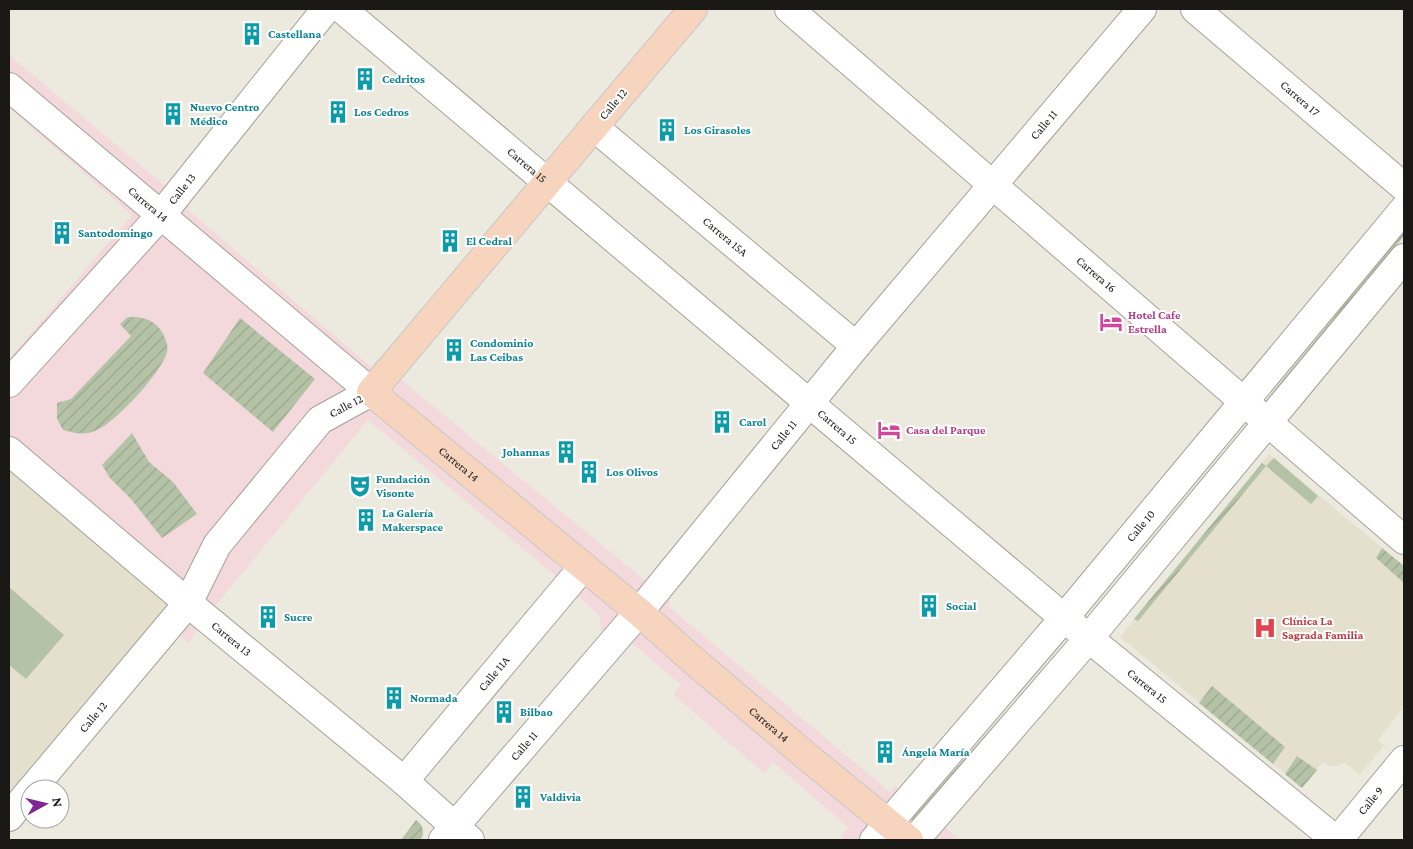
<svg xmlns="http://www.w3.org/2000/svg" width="1413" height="849" font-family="'Crimson Pro',serif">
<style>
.commercial{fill:#f3d8dc}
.built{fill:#e4e0cd}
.grass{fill:#b4c2a6}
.garden{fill:url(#garden-furrows)}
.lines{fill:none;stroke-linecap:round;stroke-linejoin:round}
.minor-casing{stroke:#a4a197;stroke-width:30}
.major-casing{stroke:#c8c8c7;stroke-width:30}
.minor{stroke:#fff;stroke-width:28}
.major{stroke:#f7d4bd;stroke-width:28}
.labels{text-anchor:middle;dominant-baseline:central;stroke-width:4;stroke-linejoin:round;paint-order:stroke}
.culture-label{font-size:12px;font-weight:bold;fill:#0d838f;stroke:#fff;text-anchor:start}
.street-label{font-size:12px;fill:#1a1915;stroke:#fff}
.hotel-label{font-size:12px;font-weight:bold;fill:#b23c85;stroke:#fff;text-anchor:start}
.health-label{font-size:12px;font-weight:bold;fill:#be3a42;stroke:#fff;text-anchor:start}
</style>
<defs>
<pattern id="garden-furrows" width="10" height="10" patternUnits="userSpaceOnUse" patternTransform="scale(1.25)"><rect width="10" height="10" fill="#b4c2a6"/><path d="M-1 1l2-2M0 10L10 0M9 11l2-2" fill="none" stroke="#9aa68e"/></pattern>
</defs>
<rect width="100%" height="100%" fill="#eceadf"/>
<path class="commercial" d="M9,55L190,207L188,210L371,367L378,359L412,389L671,602L668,606L890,792L896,786L960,840H845L840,837L848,827L773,762L764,773L673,694L681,685L632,643L626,649L601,630L600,616L580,598L571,599L551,582L556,576L368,420L206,617L188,643L170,625L172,606L9,469V359L132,215L9,108Z"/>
<g class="built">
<path d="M1269,454L1404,566V707L1378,740L1384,745L1360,775L1344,762L1339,766H1328L1323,762L1302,788L1120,637Z"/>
<path d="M9,469L172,606L9,796Z"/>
</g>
<g class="grass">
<path d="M1274,458L1318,496L1311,504L1266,466Z"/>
<path d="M9,587L64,635L26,679L9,665Z"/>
</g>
<g class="garden">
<path d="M1404,231V236L1268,404L1265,402Z"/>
<path d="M128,317C146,316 160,322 166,341C167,344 168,348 167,352C162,372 116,422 97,430C85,436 75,433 63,430L57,419V403L71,399L131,336L120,324Z"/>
<path d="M240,318L315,379L273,432L203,373Z"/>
<path d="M132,433L149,462L173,482L197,514L162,538L131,499L110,478L102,465Z"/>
<path d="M1262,463L1266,466L1138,621L1134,619Z"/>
<path d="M1382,548L1404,566V583L1376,558Z"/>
<path d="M1069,641L931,801L913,821L911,819Z"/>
<path d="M1212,686L1285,747L1273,764L1199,703Z"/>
<path d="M1297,756L1317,770L1302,788L1285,774Z"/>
<path d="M416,820C423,825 425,832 421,839L401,840Z"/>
</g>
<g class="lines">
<defs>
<g id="minor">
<path id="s1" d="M342,9L1064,618L1336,840"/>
<path id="s2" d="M789,9L1404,540"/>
<path id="s3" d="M1195,9L1404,187"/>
<path id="s4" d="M9,87L371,392L320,420L217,545L188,603L32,789"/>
<path id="s5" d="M594,127L856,346"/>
<path id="s6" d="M9,383L161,215L326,9"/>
<path id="s7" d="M9,451L188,603L404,781L470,840"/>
<path id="s8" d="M404,781L583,567"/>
<path d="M9,817L30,791"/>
<path id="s9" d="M443,840L639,612L856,346L1142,9"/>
<path id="s10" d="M874,840L1064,618L1404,209"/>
<path d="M915,840L1089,638L1404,258"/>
<path id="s11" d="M1338,840L1404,760"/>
</g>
<g id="major">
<path id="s12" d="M693,9L371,392L639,612L694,661L805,755L909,840"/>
</g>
</defs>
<use href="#minor" class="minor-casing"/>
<use href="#major" class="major-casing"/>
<use href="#minor" class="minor"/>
<use href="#major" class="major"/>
</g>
<defs>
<symbol id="building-bare" viewBox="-9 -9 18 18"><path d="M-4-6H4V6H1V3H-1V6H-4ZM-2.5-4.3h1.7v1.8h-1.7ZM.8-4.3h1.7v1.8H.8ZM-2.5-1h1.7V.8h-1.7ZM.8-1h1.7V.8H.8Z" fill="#0f9aa8" stroke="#fff" stroke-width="2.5" paint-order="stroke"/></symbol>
<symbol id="hotel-bare" viewBox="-9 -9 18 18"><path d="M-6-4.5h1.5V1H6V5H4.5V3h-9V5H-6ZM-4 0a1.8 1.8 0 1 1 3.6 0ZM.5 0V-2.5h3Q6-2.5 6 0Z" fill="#d1479c" stroke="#fff" stroke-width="2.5" paint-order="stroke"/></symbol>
<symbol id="theatre-bare" viewBox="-9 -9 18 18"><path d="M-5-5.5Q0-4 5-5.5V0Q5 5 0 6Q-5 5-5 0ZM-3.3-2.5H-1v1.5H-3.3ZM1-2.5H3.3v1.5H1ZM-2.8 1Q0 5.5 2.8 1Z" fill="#0f9aa8" stroke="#fff" stroke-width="2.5" paint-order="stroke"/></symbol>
<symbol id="hospital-bare" viewBox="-9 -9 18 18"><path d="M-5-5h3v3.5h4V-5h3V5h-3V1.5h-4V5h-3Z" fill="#e0444e" stroke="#fff" stroke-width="2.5" paint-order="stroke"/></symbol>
</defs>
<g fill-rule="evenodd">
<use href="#building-bare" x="236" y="18" width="32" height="32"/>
<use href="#building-bare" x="349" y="63" width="32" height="32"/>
<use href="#building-bare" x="322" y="96" width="32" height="32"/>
<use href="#building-bare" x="157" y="98" width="32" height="32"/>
<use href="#building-bare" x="651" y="114" width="32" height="32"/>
<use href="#building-bare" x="46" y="217" width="32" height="32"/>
<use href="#building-bare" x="434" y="225" width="32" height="32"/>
<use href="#hotel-bare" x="1095" y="306" width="32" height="32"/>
<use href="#building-bare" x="438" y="334" width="32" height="32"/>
<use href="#building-bare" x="706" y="406" width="32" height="32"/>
<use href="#hotel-bare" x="873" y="414" width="32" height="32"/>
<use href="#building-bare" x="550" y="436" width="32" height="32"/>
<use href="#building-bare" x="573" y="456" width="32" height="32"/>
<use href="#theatre-bare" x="344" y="470" width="32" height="32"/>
<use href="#building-bare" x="350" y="504" width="32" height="32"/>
<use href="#building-bare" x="913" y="590" width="32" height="32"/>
<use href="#building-bare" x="252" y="601" width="32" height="32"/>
<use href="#hospital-bare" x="1249" y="612" width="32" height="32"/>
<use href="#building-bare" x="378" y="682" width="32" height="32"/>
<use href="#building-bare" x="488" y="696" width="32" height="32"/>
<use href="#building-bare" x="869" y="736" width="32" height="32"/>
<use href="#building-bare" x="507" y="781" width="32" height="32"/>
</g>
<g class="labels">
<g class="culture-label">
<text x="268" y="34">Castellana</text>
<text x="382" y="79">Cedritos</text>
<text x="190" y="107">Nuevo Centro<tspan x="190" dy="14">Médico</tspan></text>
<text x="354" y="112">Los Cedros</text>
<text x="684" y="130">Los Girasoles</text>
<text x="78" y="233">Santodomingo</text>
<text x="466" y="241">El Cedral</text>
<text x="470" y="343">Condominio<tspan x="470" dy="14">Las Ceibas</tspan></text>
<text x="739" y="422">Carol</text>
<text x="550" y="452" text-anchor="end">Johannas</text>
<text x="606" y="472">Los Olivos</text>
<text x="376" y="479">Fundación<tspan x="376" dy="14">Visonte</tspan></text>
<text x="382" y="513">La Galería<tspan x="382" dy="14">Makerspace</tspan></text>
<text x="946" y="606">Social</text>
<text x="284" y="617">Sucre</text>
<text x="410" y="698">Normada</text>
<text x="520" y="712">Bilbao</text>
<text x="902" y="752">Ángela María</text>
<text x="540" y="797">Valdivia</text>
</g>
<g class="street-label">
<text stroke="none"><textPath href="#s3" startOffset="138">Carrera 17</textPath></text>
<text transform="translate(613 104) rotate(-50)">Calle 12</text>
<text stroke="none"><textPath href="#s9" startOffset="934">Calle 11</textPath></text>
<text stroke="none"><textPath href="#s1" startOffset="242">Carrera 15</textPath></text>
<text stroke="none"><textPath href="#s6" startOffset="260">Calle 13</textPath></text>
<text stroke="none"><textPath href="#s4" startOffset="182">Carrera 14</textPath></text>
<text stroke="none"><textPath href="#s5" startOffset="171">Carrera 15A</textPath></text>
<text stroke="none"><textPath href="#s2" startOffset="406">Carrera 16</textPath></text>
<text transform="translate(346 406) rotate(-28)">Calle 12</text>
<text stroke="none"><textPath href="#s1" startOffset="648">Carrera 15</textPath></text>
<text stroke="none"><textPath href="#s9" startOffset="529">Calle 11</textPath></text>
<text stroke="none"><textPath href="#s12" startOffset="614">Carrera 14</textPath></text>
<text stroke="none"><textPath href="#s10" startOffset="412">Calle 10</textPath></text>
<text stroke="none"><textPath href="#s7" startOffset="291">Carrera 13</textPath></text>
<text stroke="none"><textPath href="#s8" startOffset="140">Calle 11A</textPath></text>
<text stroke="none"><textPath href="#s1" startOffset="1052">Carrera 15</textPath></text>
<text transform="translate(93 717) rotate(-50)">Calle 12</text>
<text stroke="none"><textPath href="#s12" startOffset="1019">Carrera 14</textPath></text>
<text stroke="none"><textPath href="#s9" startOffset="124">Calle 11</textPath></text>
<text stroke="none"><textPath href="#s11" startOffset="51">Calle 9</textPath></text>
</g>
<g class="hotel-label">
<text x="1128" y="315">Hotel Cafe<tspan x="1128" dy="14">Estrella</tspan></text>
<text x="906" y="430">Casa del Parque</text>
</g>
<g class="health-label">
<text x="1282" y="621">Clínica La<tspan x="1282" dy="14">Sagrada Familia</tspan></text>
</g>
</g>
<rect width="1413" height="849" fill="none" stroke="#1a1915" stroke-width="20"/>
<g transform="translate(45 804) rotate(82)"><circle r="24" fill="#ffffff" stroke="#a3a3a1"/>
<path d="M0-4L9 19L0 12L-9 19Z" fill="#812794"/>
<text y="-8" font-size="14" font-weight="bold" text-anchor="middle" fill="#1a1915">N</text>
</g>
</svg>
